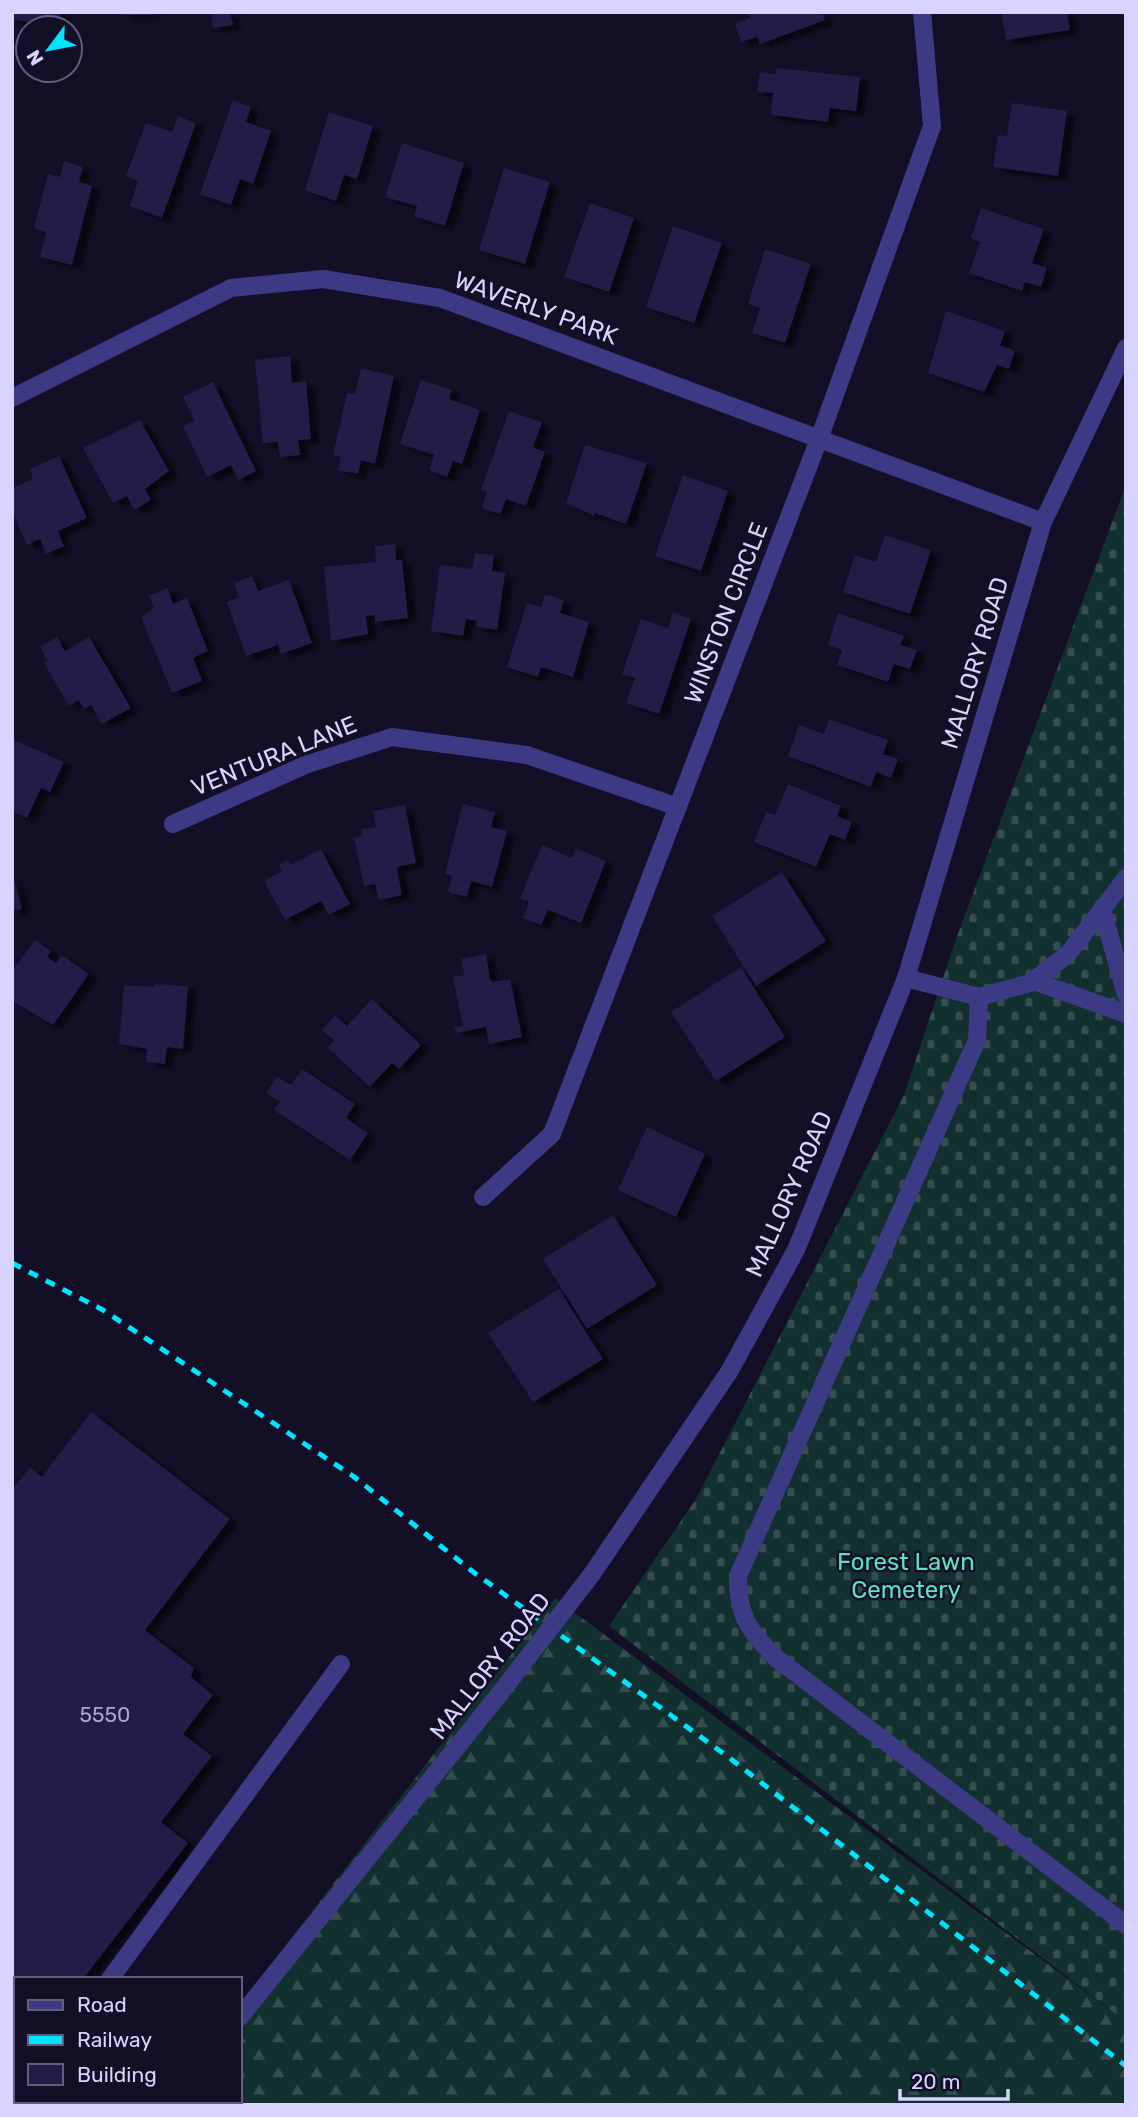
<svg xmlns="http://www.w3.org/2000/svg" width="1138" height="2117" font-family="Rubik,sans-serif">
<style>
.forest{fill:url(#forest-firs)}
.cemetery{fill:url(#cemetery-stones)}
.building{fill:#241b47;filter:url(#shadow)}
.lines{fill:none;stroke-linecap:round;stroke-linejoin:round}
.minor{stroke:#3d3a85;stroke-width:18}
.rail{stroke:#00e5ff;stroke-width:5;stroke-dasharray:10 9;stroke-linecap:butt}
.minor-bridge{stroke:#3d3a85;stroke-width:18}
.labels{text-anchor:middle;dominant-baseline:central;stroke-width:5;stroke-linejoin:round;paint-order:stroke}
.number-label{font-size:21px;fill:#aca6d1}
.street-label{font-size:24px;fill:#d9d4ff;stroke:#130f26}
.park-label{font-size:24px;fill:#5fe0c0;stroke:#130f26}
</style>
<defs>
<pattern id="forest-firs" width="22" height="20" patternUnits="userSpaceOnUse" patternTransform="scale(1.75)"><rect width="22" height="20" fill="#12302f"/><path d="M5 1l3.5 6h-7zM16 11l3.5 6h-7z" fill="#344d4e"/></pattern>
<pattern id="cemetery-stones" width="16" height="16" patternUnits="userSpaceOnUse" patternTransform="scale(1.75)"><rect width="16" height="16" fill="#12302f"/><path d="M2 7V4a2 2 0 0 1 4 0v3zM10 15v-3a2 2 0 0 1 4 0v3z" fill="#344d4e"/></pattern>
<filter id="shadow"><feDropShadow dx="8" dy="4.5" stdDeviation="2" flood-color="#0009"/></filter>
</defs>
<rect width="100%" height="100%" fill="#130f26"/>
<path class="forest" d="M555,1598L1126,2022V2105H162L165,2101H240V2004Z"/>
<path class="cemetery" d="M1126,485V2022L609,1626L696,1499L904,1095L956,939Z"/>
<g class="building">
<path d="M12,12H62L58,28L12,19Z"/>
<rect x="122" y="12" width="31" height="3"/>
<path d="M211,12H230L233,25L213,28Z"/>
<path d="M748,12H822L825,20L760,44L757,37L741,42L735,24L750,18Z"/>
<path d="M1001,12H1067L1070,30L1006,40Z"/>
<path d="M776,68L860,77L856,111L830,108L828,122L771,115L773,93L757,92L760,72L776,74Z"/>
<path d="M233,100L251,107L246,122L271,131L253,184L240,179L231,205L200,194Z"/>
<path d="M1012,103L1067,111L1058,176L993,167L998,135L1007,136Z"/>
<path d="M329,112L373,126L357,179L344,175L336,201L305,190Z"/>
<path d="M178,116L196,123L162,218L130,206L138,181L126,176L146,123L172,132Z"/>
<path d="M402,143L464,163L445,226L414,216L417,206L385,197Z"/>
<path d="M64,161L83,167L79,182L92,186L72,265L40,257L46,232L34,228L48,174L60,177Z"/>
<path d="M504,168L550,182L525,264L479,250Z"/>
<path d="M590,203L634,218L609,292L564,277Z"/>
<path d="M981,208L1044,229L1032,263L1047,268L1041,287L1025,282L1022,291L969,273L980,242L971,238Z"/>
<path d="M673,226L722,243L694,323L646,307Z"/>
<path d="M765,249L811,264L785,343L752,333L760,308L748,304Z"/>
<path d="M946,311L1005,331L1000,345L1015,351L1009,369L997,365L984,392L928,373Z"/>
<path d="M290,356L292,383L306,381L311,439L298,440L300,455L280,457L278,442L263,443L255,360Z"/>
<path d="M361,368L394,376L375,464L361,460L358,474L338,470L341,457L333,455L347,393L355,394Z"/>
<path d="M421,380L452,390L449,399L480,410L462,464L453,461L447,477L429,470L434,455L400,444Z"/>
<path d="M213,382L256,471L238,480L231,465L207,477L183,426L195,421L183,397Z"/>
<path d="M509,411L542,422L533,447L545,452L526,506L506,499L500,514L482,508L487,492L481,490Z"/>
<path d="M140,420L169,471L145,489L151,500L134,510L127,496L113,503L83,448Z"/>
<path d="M585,445L647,463L626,524L595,513L594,516L566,503Z"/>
<path d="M59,456L87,518L58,531L64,546L46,554L40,539L27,545L12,511V488L33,479L30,469Z"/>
<path d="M683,475L728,491L701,571L655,556Z"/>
<path d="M885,535L931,550L910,614L843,592L855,555L876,562Z"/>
<path d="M395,544L396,560H402L408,618L375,622V615L366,616L368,634L331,641L324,567L376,562L375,546Z"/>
<path d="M475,553L494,555L492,571L505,573L497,630L476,627L477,621L466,619L463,636L431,631L440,565L472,569Z"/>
<path d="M252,576L258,591L289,580L312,643L281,654L278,645L246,656L227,602L239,597L234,583Z"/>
<path d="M167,588L173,604L187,598L208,651L193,658L202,681L172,693L141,617L154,608L149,596Z"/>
<path d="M545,594L564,600L560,613L589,622L573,677L541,667L538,677L507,667L527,603L541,607Z"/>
<path d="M673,612L691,619L659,714L626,703L635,678L622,674L641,619L668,628Z"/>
<path d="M838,613L904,636L900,645L917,650L910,669L894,664L888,682L837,665L842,650L828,645Z"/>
<path d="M57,637L65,651L89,637L131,708L102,724L91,705L84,709L78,700L69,706L44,663L48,661L40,647Z"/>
<path d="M829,719L888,740L883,754L898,759L891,778L876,772L871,787L788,756L799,725L824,734Z"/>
<path d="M12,739L64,762L50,792L41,788L27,818L12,811Z"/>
<path d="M788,784L841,806L837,816L852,822L845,840L830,834L816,867L754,842L766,812L775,815Z"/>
<path d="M463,804L495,812L491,827L507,831L492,887L471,881L467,897L448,892L452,876L445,874Z"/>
<path d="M405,805L416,863L400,866L397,869L402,895L379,900L375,884L364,886L354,838L363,836L361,829L376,827L373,811Z"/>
<path d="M542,845L572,858L576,848L606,861L581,923L548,910L541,925L523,918L529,902L520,899Z"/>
<path d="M321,849L350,904L329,915L321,901L285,920L264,881L282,871L279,865L288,860L290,865Z"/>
<path d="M12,872L22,909L12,911Z"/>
<path d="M782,872L826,941L756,986L712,916Z"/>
<path d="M35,940L51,951L47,957L56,963L62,955L89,974L53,1025L12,1001V971Z"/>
<path d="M486,954L490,980L494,982L510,979L522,1037L489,1044L486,1027L456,1033L454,1027L463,1026L453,977L464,975L461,959Z"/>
<path d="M741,967L785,1037L716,1081L671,1012Z"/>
<path d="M155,984L188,986L183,1049L167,1047L165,1064L146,1062L147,1049L119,1044L124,985L155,987Z"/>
<path d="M372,999L421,1045L399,1069L392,1063L370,1087L328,1048L334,1040L322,1030L335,1015L347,1026Z"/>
<path d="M302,1069L355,1104L346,1118L368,1133L350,1160L274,1110L280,1102L266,1093L277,1077L291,1085Z"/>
<path d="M647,1127L705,1154L676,1217L618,1190Z"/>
<path d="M613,1215L657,1285L587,1329L543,1259Z"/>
<path d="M559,1289L603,1359L533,1402L488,1333Z"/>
<path d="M91,1412L230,1519L145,1630L194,1668L191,1677L213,1695L183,1734L212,1756L161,1822L188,1843L83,1979H16V2028L12,2025V1490L30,1467L42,1477Z"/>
</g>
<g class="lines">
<g class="minor">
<path d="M12,398L231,288L323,279L440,298L1043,522"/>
<path d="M173,824L305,765L392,737L527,755L678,807"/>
<path d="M1102,909L1126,995"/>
<path d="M906,978L979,997L1030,983L1068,954L1126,878"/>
<path d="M1034,981L1126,1014"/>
<path d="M979,997L977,1040L738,1576C738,1617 748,1629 776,1658L1126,1925"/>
<path d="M483,1197L552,1134L819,439L932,126L922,12"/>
<path d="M592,1574L729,1372L796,1250L906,978L1043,522L1126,348"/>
<path d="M110,1979L341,1664"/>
<path d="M240,2017L501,1692"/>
<path d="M17,2105L20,2101"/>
<path d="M169,2105L172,2101"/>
</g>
<path class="rail" d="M12,1263L103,1310L353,1476L472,1571L727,1756L1126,2066"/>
<path class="minor-bridge" d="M501,1692L592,1574"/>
</g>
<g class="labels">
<g class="number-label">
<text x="105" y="1714">5550</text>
</g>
<g class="street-label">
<text transform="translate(536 308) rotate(20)">WAVERLY PARK</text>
<text transform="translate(726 613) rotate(-69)">WINSTON CIRCLE</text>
<text transform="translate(975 663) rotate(-73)">MALLORY ROAD</text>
<text transform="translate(274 756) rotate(-22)">VENTURA LANE</text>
<text transform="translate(789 1194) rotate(-66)">MALLORY ROAD</text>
<text transform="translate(490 1666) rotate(-52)">MALLORY ROAD</text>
</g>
<g class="park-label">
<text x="906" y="1562">Forest Lawn<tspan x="906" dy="28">Cemetery</tspan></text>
</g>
</g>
<rect width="1138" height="2117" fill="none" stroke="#d9d4ff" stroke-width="28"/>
<rect x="14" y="1977" width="228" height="126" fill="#130f26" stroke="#625e7d" stroke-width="2"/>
<rect x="28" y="2000" width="35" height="10" fill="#3d3a85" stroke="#625e7d" stroke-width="2"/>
<text x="77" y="2012" font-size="21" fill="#d9d4ff">Road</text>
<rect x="28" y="2035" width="35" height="10" fill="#00e5ff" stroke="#625e7d" stroke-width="2"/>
<text x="77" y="2047" font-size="21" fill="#d9d4ff">Railway</text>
<rect x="28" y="2064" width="35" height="21" fill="#241b47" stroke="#625e7d" stroke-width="2"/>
<text x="77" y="2082" font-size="21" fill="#d9d4ff">Building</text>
<g transform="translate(49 49) rotate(238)"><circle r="33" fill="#130f26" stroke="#625e7d" stroke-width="2"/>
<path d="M0-5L12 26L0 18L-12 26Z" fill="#00e5ff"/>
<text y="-10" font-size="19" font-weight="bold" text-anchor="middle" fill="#d9d4ff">N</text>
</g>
<path d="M900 2089v10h108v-10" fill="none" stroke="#d9d4ff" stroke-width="3.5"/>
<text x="911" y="2089" font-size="21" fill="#d9d4ff" stroke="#130f26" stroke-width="5" paint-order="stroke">20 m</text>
</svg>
